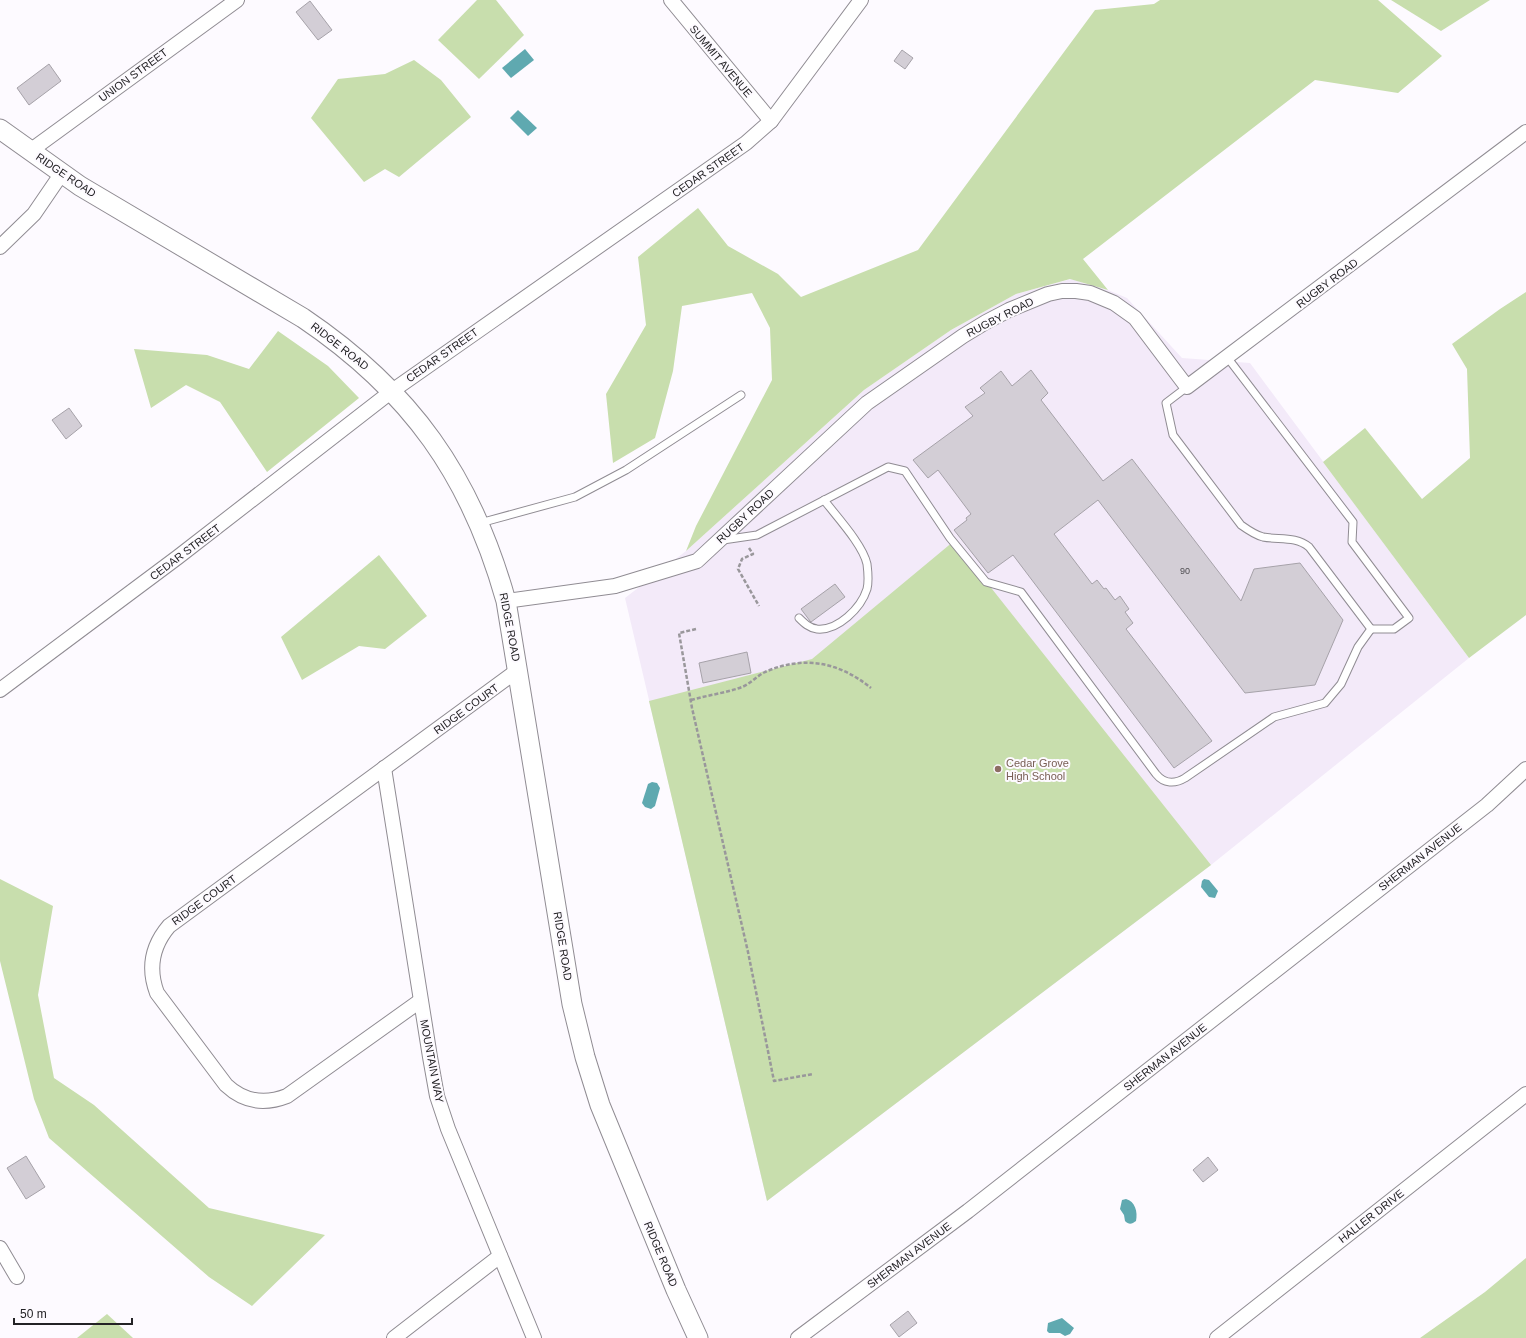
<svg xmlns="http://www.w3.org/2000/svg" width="1526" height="1338" font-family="Helvetica,sans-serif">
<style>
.built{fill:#f3eaf9}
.green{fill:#c8dead}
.water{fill:#5fa9b0}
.building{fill:#d3ced6;stroke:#a6a2a9}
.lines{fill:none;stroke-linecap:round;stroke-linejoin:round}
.lane-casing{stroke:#908c93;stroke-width:9}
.street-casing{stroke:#908c93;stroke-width:16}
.secondary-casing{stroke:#908c93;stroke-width:21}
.path{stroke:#99979b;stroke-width:2.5;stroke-dasharray:4 2;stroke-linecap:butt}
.lane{stroke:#fff;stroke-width:7}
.street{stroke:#fff;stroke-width:14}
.secondary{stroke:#fff;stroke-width:19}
.education-dot{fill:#8d6e63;stroke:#fdfaff;stroke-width:1.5}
.labels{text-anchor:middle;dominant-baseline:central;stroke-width:4;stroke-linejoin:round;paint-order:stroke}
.number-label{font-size:9px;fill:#4f4d51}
.street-label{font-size:11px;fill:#232225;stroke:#fdfaff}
.education-label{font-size:11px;fill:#785e54;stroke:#fdfaff;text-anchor:start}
</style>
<rect width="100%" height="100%" fill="#fdfaff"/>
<path class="built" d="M1071,279L1108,290L1127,298L1182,358L1250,363L1469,658L1211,865L767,1201L625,598L686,551L864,390L951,330L1016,294Z"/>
<g class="green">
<path d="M477,0H496L524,35L479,79L438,40Z"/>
<path d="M1160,0H1378L1442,56L1398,93L1315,80L1083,259L1108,290L1070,279L1016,294L951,330L864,390L686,551L696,526L772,380L770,328L752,293L682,306L673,371L655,438L613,463L606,394L646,325L638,257L698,208L728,246L778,274L801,297L918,250L1095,10L1154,4Z"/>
<path d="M1391,0H1490L1441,31Z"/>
<path d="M414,60L441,80L471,117L399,177L385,169L364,182L311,118L338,79L385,74Z"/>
<path d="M1526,292V615L1469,658L1323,462L1365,428L1422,499L1470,458L1467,369L1452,344L1500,309Z"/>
<path d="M278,331L328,366L359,398L267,472L220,402L186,385L151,408L134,349L207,355L249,369Z"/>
<path d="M954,541L1211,865L767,1201L649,701L812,659Z"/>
<path d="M379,555L427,616L385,649L359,646L302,680L281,637Z"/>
<path d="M0,879L53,906L38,995L54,1078L94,1105L209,1208L325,1235L252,1306L209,1277L49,1138L34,1099L0,961Z"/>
<path d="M1526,1258V1338H1420L1485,1292Z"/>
<path d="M107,1314L133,1338H77Z"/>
</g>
<g class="water">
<path d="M525,49L534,60L511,78L502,68Z"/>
<path d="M518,110L537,128L528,136L510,118Z"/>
<path d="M652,782L657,783L660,788L655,806L651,809L645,807L642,803L648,784Z"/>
<path d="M1204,879L1209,880L1218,891L1215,898L1209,897L1201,887L1202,881Z"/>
<path d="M1126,1199C1135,1201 1138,1212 1136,1221C1132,1224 1129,1225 1125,1221L1124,1215L1120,1209L1122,1200Z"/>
<path d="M1062,1318L1074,1328L1070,1334L1065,1336L1060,1333H1049L1047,1331L1048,1323Z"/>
</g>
<g class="building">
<path d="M310,1L332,30L318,40L296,12Z"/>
<path d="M902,50L913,58L905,69L894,61Z"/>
<path d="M49,64L61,81L29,105L17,88Z"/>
<path d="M1031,370L1048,393L1041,400L1103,481L1132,459L1241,601L1254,569L1300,563L1343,620L1315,685L1245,693L1098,500L1054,534L1092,584L1097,580L1104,589L1106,588L1115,600L1120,596L1129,609L1125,612L1133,623L1126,629L1212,741L1174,768L1013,555L988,573L954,530L967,520L966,518L971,514L938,470L928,478L913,460L973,416L965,407L985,393L980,388L1001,371L1012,386Z"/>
<path d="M69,408L82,426L66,439L52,420Z"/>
<path d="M835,584L845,597L811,622L810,621L801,609Z"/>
<path d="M747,652L751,673L703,683L699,663Z"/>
<path d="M26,1156L45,1187L26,1199L7,1168Z"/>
<path d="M1208,1157L1218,1170L1203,1182L1193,1170Z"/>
<path d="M908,1311L917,1323L899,1337L890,1325Z"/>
</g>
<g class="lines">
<defs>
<g id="lane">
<path d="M1227,357L1353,522L1352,542L1409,618L1394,629H1371"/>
<path d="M1187,387L1166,403L1173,435L1241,525C1248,530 1255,535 1263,537C1279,540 1296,536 1309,547L1371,629"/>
<path d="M480,523L575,497L626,470L741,395"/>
<path d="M723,540L757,535L888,467L905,471L950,538L986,582L1021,592L1156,774C1164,784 1175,784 1185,778L1274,717L1325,703L1341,684L1358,647L1371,629"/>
<path d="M799,618C804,623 809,628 817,629C838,631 861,608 867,589C869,581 868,572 867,564C863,545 837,517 824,500"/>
</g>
<g id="street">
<path d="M671,0L771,121"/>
<path d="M30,151L237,0"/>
<path d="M0,247L34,214L62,173"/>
<path d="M506,601L615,586L697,561L867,403L963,336L986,322L1009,310L1048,294L1062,291H1076L1090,293L1114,303L1135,318L1187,387L1526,132"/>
<path d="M0,690L178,557L392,391L746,143L771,121L861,0"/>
<path d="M384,768L430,1057L437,1096L448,1129L534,1338"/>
<path d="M420,1001L287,1096C264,1105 244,1102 226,1085L157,993C148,969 152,946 169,926L518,670"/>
<path d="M0,1248L17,1277"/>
<path d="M394,1338L500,1256"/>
<path d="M798,1338L968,1211L1487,805L1526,769"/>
<path d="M1217,1338L1526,1094"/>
</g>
<path id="secondary" d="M0,129L80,186L303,318C411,391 471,476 506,601L572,1004L585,1057L600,1105L676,1290L698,1338"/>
</defs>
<use href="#lane" class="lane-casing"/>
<use href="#street" class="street-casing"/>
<use href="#secondary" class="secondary-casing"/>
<g class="path">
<path d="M749,548L753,554L742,559L738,569L759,606"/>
<path d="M696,629L679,633L692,708L748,952L774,1081L813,1074"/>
<path d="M691,700C708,695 726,693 742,687C750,684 757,676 765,672C804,655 839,662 871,688"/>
</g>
<use href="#lane" class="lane"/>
<use href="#street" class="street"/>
<use href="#secondary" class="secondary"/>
</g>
<circle class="education-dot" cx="998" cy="769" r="4"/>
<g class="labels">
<g class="number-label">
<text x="1185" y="571">90</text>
</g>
<g class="street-label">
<text transform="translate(721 61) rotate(50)">SUMMIT AVENUE</text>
<text transform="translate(133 75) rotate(-36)">UNION STREET</text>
<text transform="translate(708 170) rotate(-35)">CEDAR STREET</text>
<text transform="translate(66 175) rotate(34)">RIDGE ROAD</text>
<text transform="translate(1327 283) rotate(-37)">RUGBY ROAD</text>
<text transform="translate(1000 317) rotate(-27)">RUGBY ROAD</text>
<text transform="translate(340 346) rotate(38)">RIDGE ROAD</text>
<text transform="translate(442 355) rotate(-35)">CEDAR STREET</text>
<text transform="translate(745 516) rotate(-43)">RUGBY ROAD</text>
<text transform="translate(185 552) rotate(-37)">CEDAR STREET</text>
<text transform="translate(510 627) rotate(79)">RIDGE ROAD</text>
<text transform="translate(466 709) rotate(-36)">RIDGE COURT</text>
<text transform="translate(1420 857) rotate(-38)">SHERMAN AVENUE</text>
<text transform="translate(204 900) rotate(-36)">RIDGE COURT</text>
<text transform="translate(563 946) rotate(81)">RIDGE ROAD</text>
<text transform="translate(1165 1057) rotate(-38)">SHERMAN AVENUE</text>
<text transform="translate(432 1061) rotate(79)">MOUNTAIN WAY</text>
<text transform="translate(1371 1216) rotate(-38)">HALLER DRIVE</text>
<text transform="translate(661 1254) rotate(67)">RIDGE ROAD</text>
<text transform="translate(909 1255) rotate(-37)">SHERMAN AVENUE</text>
</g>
<g class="education-label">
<text x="1006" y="763">Cedar Grove<tspan x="1006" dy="13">High School</tspan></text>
</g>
</g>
<path d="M14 1318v6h118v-6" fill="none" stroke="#232225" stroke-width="2"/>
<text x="20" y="1318" font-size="12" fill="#232225" stroke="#fdfaff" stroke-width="3" paint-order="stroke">50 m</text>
</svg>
